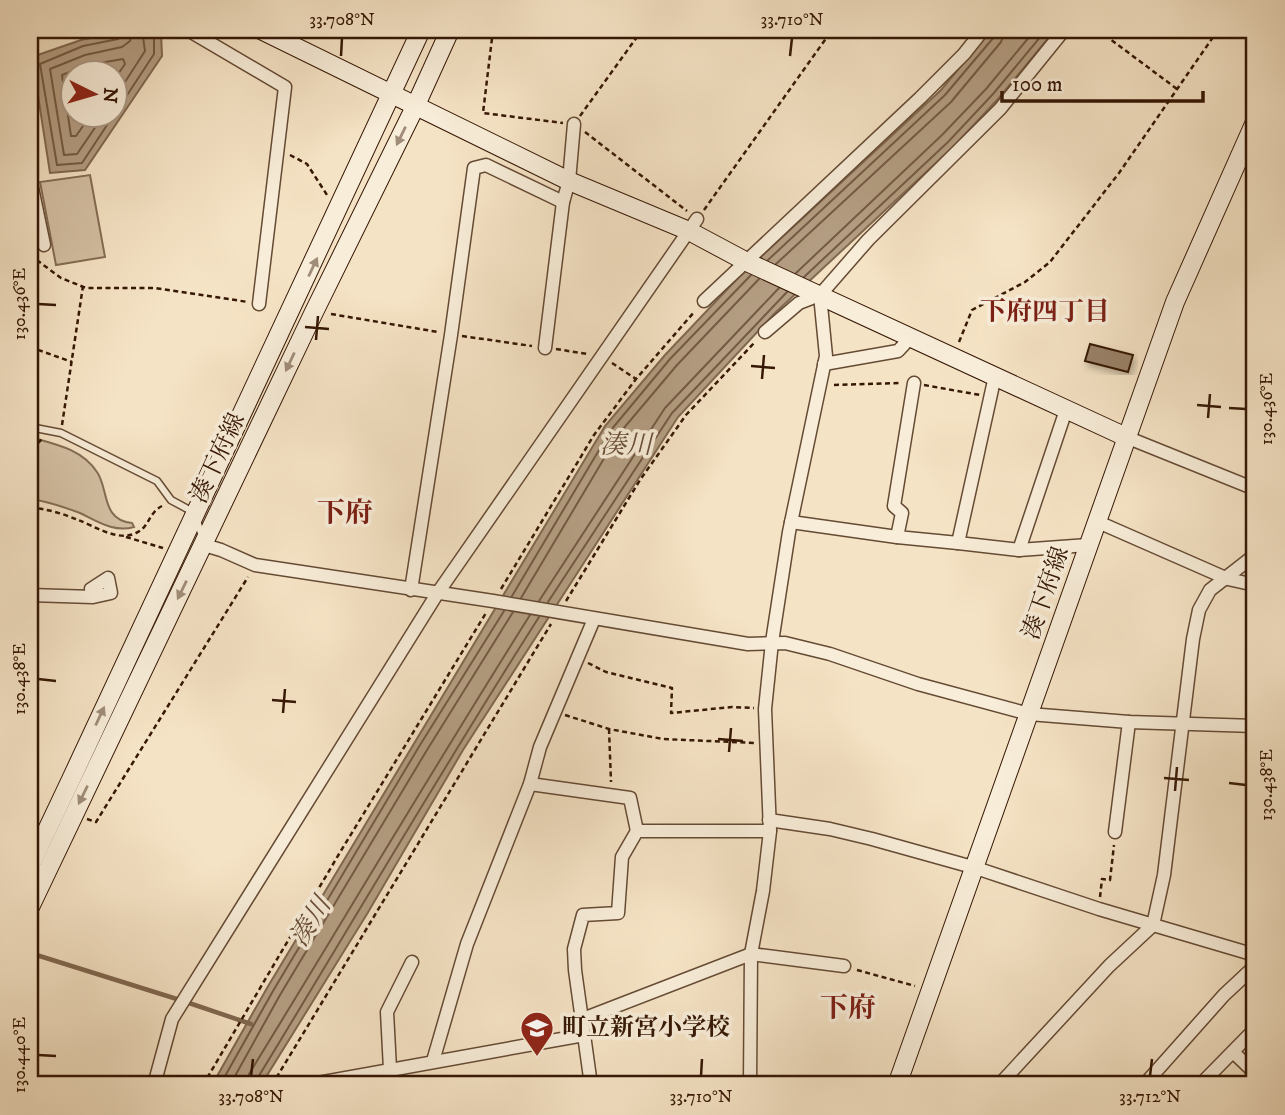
<svg xmlns="http://www.w3.org/2000/svg" width="1285" height="1115" font-family="'IM FELL DW Pica','Noto Serif JP',serif">
<style>
.green{fill:#d4c0a4;stroke:#846c54;stroke-width:2}
.water{fill:#b49e83;stroke:#816850;stroke-width:2;fill-rule:evenodd}
.lines{fill:none;stroke-linecap:round;stroke-linejoin:round}
.shore{stroke:#745a44;stroke-width:2}
.stream{stroke:#816850;stroke-width:4.5}
.building{fill:#998168;stroke:#351704;stroke-width:2;filter:url(#shadow)}
.lane-casing{stroke:#654a34;stroke-width:9}
.street-casing{stroke:#654a34;stroke-width:15}
.secondary-casing{stroke:#351704;stroke-width:20}
.path{stroke:#351704;stroke-width:2.5;stroke-dasharray:5 3.5;stroke-linecap:butt}
.lane{stroke:#f8edd9;stroke-width:6}
.street{stroke:#f8edd9;stroke-width:12}
.secondary{stroke:#f8edd9;stroke-width:18}
.oneway{fill:#a08d79}
.ticks{fill:none;stroke:#351704;stroke-width:2.5}
.labels{text-anchor:middle;dominant-baseline:central;stroke-width:7;stroke-linejoin:round;paint-order:stroke}
.street-label{font-size:24px;fill:#351704;stroke:#f8edd9}
.poi-label{font-size:24px;font-weight:bold;fill:#351704;stroke:#f8edd9;text-anchor:start}
.neighbourhood-label{font-size:26px;font-weight:bold;fill:#7a1f14;stroke:#f8edd9}
.water-label{font-size:26px;font-style:italic;fill:#684d37;stroke:#f8edd9}
.quarter-label{font-size:28px;font-weight:bold;fill:#7a1f14;stroke:#f8edd9}
.neatline{fill:none;stroke:#351704;stroke-width:2.5}
.ticks-label{font-size:18px;text-anchor:middle;fill:#351704}
</style>
<defs>
<filter id="shadow"><feDropShadow dx="2.5" dy="4.5" stdDeviation="3.5" flood-color="#0004"/></filter>
</defs>
<rect width="100%" height="100%" fill="#f5e3c5"/>
<filter id="stains"><feTurbulence type="fractalNoise" baseFrequency=".00286" numOctaves="4"/><feColorMatrix values="0 0 0 0 .2 0 0 0 0 .09 0 0 0 0 .02 0 0 0 .5 -.17"/></filter>
<radialGradient id="worn" r=".72"><stop offset=".6" stop-color="#630" stop-opacity="0"/><stop offset="1" stop-color="#630" stop-opacity=".3"/></radialGradient>
<g class="green">
<path d="M90,175L105,257L56,265L40,182Z"/>
<path d="M30,437C55,444 82,449 97,472C109,489 101,520 132,523L134,527C114,533 97,521 80,513C64,507 47,501 30,499Z"/>
</g>
<g class="water">
<path d="M130,30L161,33L162,56L85,170L50,173L32,57L81,40ZM74,74H116V116H74Z"/>
<path d="M991,30H1055L998,99L953,147L775,313L678,417L463,750L367,914L261,1085H212L267,988L605,426L665,355L737,279L941,90Z"/>
</g>
<g class="lines">
<g class="shore">
<path d="M116,96L145,51L142,30"/>
<path d="M116,112L154,54V40L151,30"/>
<path d="M90,116L76,136H71L62,75L88,65L123,59L125,64L116,77"/>
<path d="M103,116L77,154L64,155L50,69L85,55L122,47L130,41L132,30"/>
<path d="M113,116L82,163L57,165L40,64L83,46L118,39L122,35L123,30"/>
<path d="M768,260L945,95L994,37L996,30"/>
<path d="M776,264L951,102L1001,42L1005,30"/>
<path d="M796,273L942,135L986,89L1035,30"/>
<path d="M804,277L948,142L993,94L1046,30"/>
<path d="M512,596L611,430L670,359L751,275"/>
<path d="M521,598L618,435L677,365L759,279"/>
<path d="M539,601L665,408L779,288"/>
<path d="M548,602L672,413L787,292"/>
<path d="M220,1085L273,991L420,745L504,611"/>
<path d="M230,1085L280,995L427,750L513,612"/>
<path d="M247,1085L249,1074C343,921 434,767 530,615"/>
<path d="M256,1085L257,1079C351,925 442,769 539,617"/>
</g>
<g class="stream">
<path d="M30,953L180,1000"/>
<path d="M189,1003L251,1024"/>
</g>
</g>
<path class="building" d="M1090,344L1133,355L1128,372L1085,361Z"/>
<g class="lines">
<defs>
<path id="lane" d="M30,427L61,433L157,481L171,500L195,513L202,537"/>
<g id="street">
<path d="M188,30L285,87L259,304"/>
<path d="M30,178L44,245"/>
<path d="M704,301L920,98L964,54L983,30"/>
<path d="M765,332L799,303L820,295L868,240L1000,109L1064,30"/>
<path d="M545,348L563,202L569,181L574,124"/>
<path d="M824,364L898,351L911,337"/>
<path d="M914,383L894,506L902,513L897,537L958,543L995,376"/>
<path d="M1126,437L1255,489"/>
<path d="M791,522L897,537"/>
<path d="M1098,522L1228,579L1255,585"/>
<path d="M958,543L1019,550L1066,410"/>
<path d="M204,545L221,550L255,565L493,601L748,644L785,643L830,654L918,684L1029,714L1129,722L1255,726"/>
<path d="M1019,550L1088,545"/>
<path d="M411,590L451,335L474,168L486,165L563,202"/>
<path d="M30,595L93,597L111,593L108,578L91,589L93,597"/>
<path d="M530,784L630,798L637,831"/>
<path d="M769,820L830,829L872,839L976,868L1099,909L1255,955"/>
<path d="M1115,832L1129,722"/>
<path d="M580,1020L751,954L844,966"/>
<path d="M1233,1052L1255,1073"/>
<path d="M433,1061L467,944L530,784L540,747L594,619"/>
<path d="M390,1069L387,1012L412,962"/>
<path d="M154,1085L172,1019L437,594L697,219"/>
<path d="M307,1085L584,1035"/>
<path d="M591,1085L575,970L574,949L583,915L618,913L622,857L637,831H770"/>
<path d="M750,1085L751,954L763,891L770,831L765,709L772,642L789,532L826,356L820,295"/>
<path d="M999,1085L1109,966L1153,925L1164,875L1193,639L1199,610L1210,590L1255,555"/>
<path d="M1144,1085L1224,995L1255,966"/>
<path d="M1200,1085L1255,1029"/>
</g>
<g id="secondary">
<path d="M261,30L569,181L689,231L747,262L1126,437"/>
<path d="M30,866C162,588 292,309 421,30"/>
<path d="M30,907L314,312L415,107L450,30"/>
<path d="M897,1085L1175,302L1255,122"/>
</g>
</defs>
<use href="#lane" class="lane-casing"/>
<use href="#street" class="street-casing"/>
<use href="#secondary" class="secondary-casing"/>
<g class="path">
<path d="M493,30L483,113L563,123"/>
<path d="M1098,30L1177,89"/>
<path d="M580,116L642,30"/>
<path d="M585,132L687,211"/>
<path d="M290,155L307,164L327,195"/>
<path d="M704,210L832,30"/>
<path d="M30,255L61,278L86,288H155L248,302"/>
<path d="M331,314L438,332"/>
<path d="M462,336L532,346"/>
<path d="M959,342L972,310L1025,282L1050,262L1119,173L1218,30"/>
<path d="M30,347L72,362"/>
<path d="M556,349L587,354"/>
<path d="M612,363L636,379"/>
<path d="M834,385L900,383"/>
<path d="M924,385L980,395"/>
<path d="M62,425L83,286"/>
<path d="M30,442L37,444L43,438"/>
<path d="M30,508C45,508 64,514 78,520C95,526 117,542 136,533C150,527 148,513 162,506"/>
<path d="M126,537L163,548"/>
<path d="M501,589L594,435L636,379L695,311"/>
<path d="M566,601L640,480L686,415L755,342"/>
<path d="M588,663L606,672L672,688L671,713L732,707L754,708"/>
<path d="M565,715L609,729L663,739L755,743"/>
<path d="M609,729L611,782"/>
<path d="M30,817L37,819"/>
<path d="M87,819L96,822L248,577"/>
<path d="M1100,897L1102,879L1110,880L1114,845"/>
<path d="M857,970L915,986"/>
<path d="M203,1085L339,854L486,613"/>
<path d="M272,1085L551,624"/>
</g>
<use href="#lane" class="lane"/>
<use href="#street" class="street"/>
<use href="#secondary" class="secondary"/>
</g>
<defs><path id="oneway-solid" d="M-6-.8H1V-3.2L6.5 0L1 3.2V.8H-6Z" transform="scale(1.75)"/></defs>
<g class="oneway">
<use href="#oneway-solid" transform="translate(401 136) rotate(116)"/>
<use href="#oneway-solid" transform="translate(313 267) rotate(-65)"/>
<use href="#oneway-solid" transform="translate(290 362) rotate(115)"/>
<use href="#oneway-solid" transform="translate(182 590) rotate(116)"/>
<use href="#oneway-solid" transform="translate(100 716) rotate(-65)"/>
<use href="#oneway-solid" transform="translate(83 795) rotate(116)"/>
</g>
<path class="ticks" d="M341,56L342,38M790,56L792,38M38,304L56,305M305,327L329,329M316,340L318,316M751,366L775,368M762,379L764,355M1197,405L1221,407M1229,408L1246,409M1208,418L1210,394M38,679L56,681M272,700L296,702M283,713L285,689M718,739L743,741M729,752L731,728M1164,778L1189,780M1229,783L1246,785M1175,791L1177,767M38,1055L56,1056M251,1076L253,1059M701,1076L702,1059M1150,1076L1152,1059"/>
<defs>
<symbol id="school-pin" viewBox="-11 -11 22 30"><path d="M0 17L-7.5 6A9.5 9.5 0 1 1 7.5 6Z" fill="#8f2418" stroke="#f8edd9"/><path d="M0-5L7-2L0 1L-7-2ZM-4 1L0 2.5L4 1V4Q0 6-4 4Z" fill="#fff"/></symbol>
</defs>
<g fill-rule="evenodd">
<use href="#school-pin" x="518" y="1009" width="38" height="52"/>
</g>
<g class="labels">
<g class="street-label">
<text transform="translate(218 458) rotate(-65)">湊下府線</text>
<text transform="translate(1046 593) rotate(-71)">湊下府線</text>
</g>
<g class="poi-label">
<text x="562" y="1028">町立新宮小学校</text>
</g>
<g class="neighbourhood-label">
<text x="1045" y="312">下府四丁目</text>
</g>
<g class="water-label">
<text x="626" y="445">湊川</text>
<text transform="translate(311 922) rotate(-58)">湊川</text>
</g>
<g class="quarter-label">
<text x="345" y="513">下府</text>
<text x="848" y="1008">下府</text>
</g>
</g>
<rect width="1285" height="1115" fill="none" stroke="#f5e3c5" stroke-width="77"/>
<g transform="translate(94 94) rotate(95)"><circle r="33" fill="#f8edd9" stroke="#aa9784" stroke-width="2"/>
<path d="M0-5L12 26L0 18L-12 26Z" fill="#8f2418"/>
<text y="-10" font-size="19" font-weight="bold" text-anchor="middle" fill="#351704">N</text>
</g>
<path d="M1002 91v10h201v-10" fill="none" stroke="#351704" stroke-width="3.5"/>
<text x="1012" y="91" font-size="21" fill="#351704" stroke="#f8edd9" stroke-width="5" paint-order="stroke">100 m</text>
<rect x="38" y="38" width="1208" height="1038" class="neatline"/>
<g class="ticks-label">
<text x="342" y="25">33.708°N</text>
<text x="792" y="25">33.710°N</text>
<text transform="translate(19 304) rotate(-90)" y="6">130.436°E</text>
<text transform="translate(1266 409) rotate(-90)" y="6">130.436°E</text>
<text transform="translate(19 679) rotate(-90)" y="6">130.438°E</text>
<text transform="translate(1266 785) rotate(-90)" y="6">130.438°E</text>
<text transform="translate(19 1055) rotate(-90)" y="6">130.440°E</text>
<text x="251" y="1102">33.708°N</text>
<text x="701" y="1102">33.710°N</text>
<text x="1150" y="1102">33.712°N</text>
</g>
<rect width="100%" height="100%" filter="url(#stains)"/>
<rect width="100%" height="100%" fill="url(#worn)"/>
</svg>
